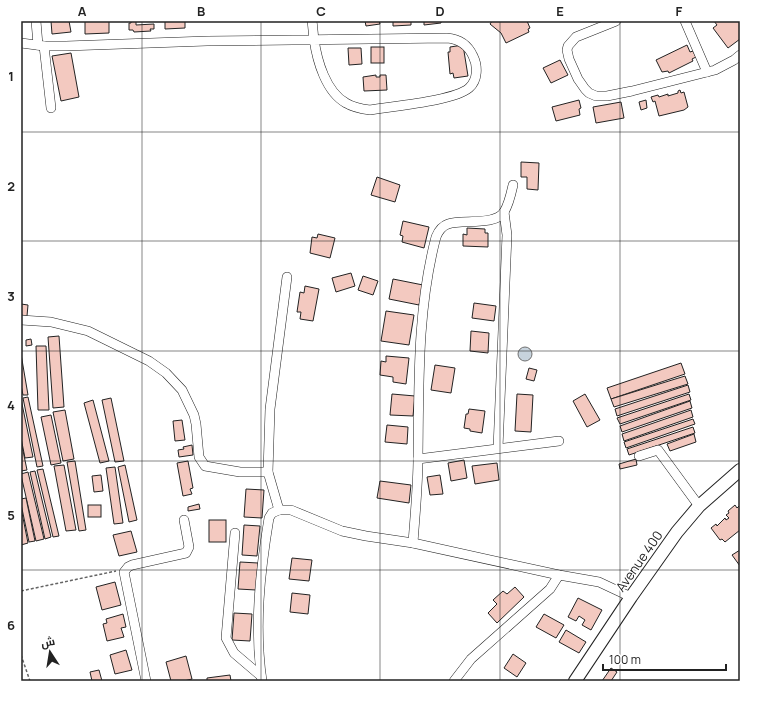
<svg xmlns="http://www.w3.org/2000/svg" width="761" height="702" font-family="Manrope,Cairo,sans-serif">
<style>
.water{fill:#c7d3dd;stroke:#6f6f6f}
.building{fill:#f3c9c0;stroke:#222}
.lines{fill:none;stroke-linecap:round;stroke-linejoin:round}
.minor-casing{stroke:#222;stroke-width:10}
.major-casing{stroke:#222;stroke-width:14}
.path{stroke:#646464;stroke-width:1.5;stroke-dasharray:3 2;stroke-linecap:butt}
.minor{stroke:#fff;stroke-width:9}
.major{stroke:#fff;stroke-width:12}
.grid{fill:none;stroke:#222;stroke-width:1;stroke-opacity:0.55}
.labels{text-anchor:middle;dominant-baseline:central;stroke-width:3;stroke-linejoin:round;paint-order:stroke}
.street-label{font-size:13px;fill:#222;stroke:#fff}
.neatline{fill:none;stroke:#222;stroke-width:1.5}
.grid-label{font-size:13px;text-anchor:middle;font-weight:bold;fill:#222}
</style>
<rect width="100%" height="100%" fill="#fff"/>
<circle class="water" cx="525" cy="354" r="7"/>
<g class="building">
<path d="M51,21H69L71,32L52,34Z"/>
<path d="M85,21H109V33L85,34Z"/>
<path d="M131,21H136V25L154,24V29H150L151,31L134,32L133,30H129V23H131Z"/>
<path d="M165,21H185V28L165,29Z"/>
<path d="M365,21H379L380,24L366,26Z"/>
<path d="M393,21H411V25L393,26Z"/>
<path d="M424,21H441V23L424,25Z"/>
<path d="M492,21H527L530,28L528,29L529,32L506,43L501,33L490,24Z"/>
<path d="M714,21H739L740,23V39L728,48L713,28L717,25Z"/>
<path d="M463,45L468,76L454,78L453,73L450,74L448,52H450V47Z"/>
<path d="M687,45L690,52L693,51L696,57L692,59L693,61L669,73L668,71L662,72L656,60Z"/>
<rect x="371" y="47" width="13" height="16"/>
<path d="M348,48H361L362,64L349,65Z"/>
<path d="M71,53L79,97L61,101L52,56Z"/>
<path d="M560,60L568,75L551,83L543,68Z"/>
<path d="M376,75V77H380V75H386L387,90L364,91L363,77Z"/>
<path d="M680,90L681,93L684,92L688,107L684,110L659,116L655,101L653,102L651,97L658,95L659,97L668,94V96L678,93V91Z"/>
<path d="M579,100L581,108L579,109L580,115L556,121L552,107Z"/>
<path d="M646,100L647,108L641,110L639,102Z"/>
<path d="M621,102L624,118L596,123L593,107Z"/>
<path d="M521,162L539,163L538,190L527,189V177H521Z"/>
<path d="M377,177L400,185L395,202L371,195Z"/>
<path d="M403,221L429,227L424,248L402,242L403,236L400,235Z"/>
<path d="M467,228L485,229V233H488V247L463,246V234L467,235Z"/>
<path d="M318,234L335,238L330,258L310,253L312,237L317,238Z"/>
<path d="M351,273L355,286L336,292L332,278Z"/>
<path d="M363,276L378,281L373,295L358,290Z"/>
<path d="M393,279L423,285L419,305L389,299Z"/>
<path d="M305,286L319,289L313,321L300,319L301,312H297L300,292L304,293Z"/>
<path d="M474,303L496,306L494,321L472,318Z"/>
<path d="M21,304L28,305L27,316L21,315Z"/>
<path d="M386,311L414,315L409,345L381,341Z"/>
<path d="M471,331L489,333L488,353L470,351Z"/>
<path d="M59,336L64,407L53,408L48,337Z"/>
<path d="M31,339L32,345L26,346V340Z"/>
<path d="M36,346H46L49,410H38Z"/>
<path d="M21,354L28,395H23L21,385Z"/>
<path d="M386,356L409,358L406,384L393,382V377L380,375L381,361L386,362Z"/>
<path d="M681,363L685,374L611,399L607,388Z"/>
<path d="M435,365L455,368L451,393L431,390Z"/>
<path d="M529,368L537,370L534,381L526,379Z"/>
<path d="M685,376L688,384L614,407L611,399Z"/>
<path d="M688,385L690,392L617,416L615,409Z"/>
<path d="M392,394L415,396L413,416L390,415Z"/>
<path d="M517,394L533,395L531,432L515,431Z"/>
<path d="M585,394L600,420L587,427L573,401Z"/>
<path d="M689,394L691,400L620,424L617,418Z"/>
<path d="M28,397L43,466L37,467L23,398Z"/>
<path d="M111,398L124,461L115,462L102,400Z"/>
<path d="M21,399L33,457L25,458L21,438Z"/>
<path d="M93,400L109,461L100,463L84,403Z"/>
<path d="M690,401L692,408L622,432L620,426Z"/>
<path d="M469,409L485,411L482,433L470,431V429L464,428L466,414H468Z"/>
<path d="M65,410L74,459L63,461L53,412Z"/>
<path d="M691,410L693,417L624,441L622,434Z"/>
<path d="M51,415L61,463L51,465L41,417Z"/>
<path d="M693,419L695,424L626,448L624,442Z"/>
<path d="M182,420L185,440L175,441L173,421Z"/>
<path d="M387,425L408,427L407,444L385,442Z"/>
<path d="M693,427L695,433L629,455L627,449Z"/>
<path d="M694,434L696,442L670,451L667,444Z"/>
<path d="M21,441L27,470L21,471Z"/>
<path d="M192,445L193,455L179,457L178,450L184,449L183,447Z"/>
<path d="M636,459L637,465L620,469L619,464Z"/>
<path d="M464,460L467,478L451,481L448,463Z"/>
<path d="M75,461L86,530L79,531L67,462Z"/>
<path d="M188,461L193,488L190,489L192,494L183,496L177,463Z"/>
<path d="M497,463L499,480L475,484L472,466Z"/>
<path d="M64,465L76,530L66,531L54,466Z"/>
<path d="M125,465L137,520L129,522L118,467Z"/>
<path d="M115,467L123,523L114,524L106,468Z"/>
<path d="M43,469L59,536L53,537L37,470Z"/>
<path d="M35,471L51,537L45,539L30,472Z"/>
<path d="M28,472L44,539L36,541L21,475V474Z"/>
<path d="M101,475L103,491L94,492L92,476Z"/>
<path d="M440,475L443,494L430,495L427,477Z"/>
<path d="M380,481L411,485L409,503L377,498Z"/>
<path d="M246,489L264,490L262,518L244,517Z"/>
<path d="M26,498L35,541L29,542L21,504V499Z"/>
<path d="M199,504L200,509L188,511V507Z"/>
<rect x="88" y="505" width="13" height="12"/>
<path d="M735,505L737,508L740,505V530L725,542L722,539L720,540L711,528L716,524L717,526L725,518L726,520L729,518L726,515L729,513L728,511Z"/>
<path d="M21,508L28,543L21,545Z"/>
<rect x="209" y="520" width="17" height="22"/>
<path d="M244,525L260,526L257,556L242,555Z"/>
<path d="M131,531L137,552L119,556L113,535Z"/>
<path d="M740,550V566L732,555Z"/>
<path d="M292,558L312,560L309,581L289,579Z"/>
<path d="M240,562L258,563L256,590L238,589Z"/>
<path d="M115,582L121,605L102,610L96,587Z"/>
<path d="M515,587L524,597L497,623L488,613L497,604L493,600L503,591L507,594Z"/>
<path d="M292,593L310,595L308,614L290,612Z"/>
<path d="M578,598L602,610L591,630L582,625L585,620L579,616L576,621L568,617Z"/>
<path d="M234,613L252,614L250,641L232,640Z"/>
<path d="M123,614L126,627L121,628L124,637L107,641L103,624L107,623L106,619Z"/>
<path d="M544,614L564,625L556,638L536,627Z"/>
<path d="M566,630L586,642L579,653L559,642Z"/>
<path d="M126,650L132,670L115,674L110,655Z"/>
<path d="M513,654L526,663L517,677L504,668Z"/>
<path d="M186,656L192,679L184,681H171L166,662Z"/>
<path d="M611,668L617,672L611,681H602Z"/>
<path d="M99,670L102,681H92L90,672Z"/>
<path d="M230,675L231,681H207V678Z"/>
</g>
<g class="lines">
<defs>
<g id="minor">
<path d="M36,21L38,45"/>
<path d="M616,21L576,37L568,46L567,50L569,59L578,79L585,89L589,93L596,96H607L632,91L715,70L734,60L740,55"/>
<path d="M685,21L707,72"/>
<path d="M21,43L44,46H66L207,41L447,38C459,39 468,45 473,56C478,66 478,80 469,88C454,101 392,106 370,110C362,109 354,108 346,103C326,92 317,61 314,39C313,33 313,27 312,21"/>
<path d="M44,46L51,108"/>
<path d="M287,277L270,409L268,472L279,510H291L342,531L366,536L413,543L559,575L599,582L631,597"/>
<path d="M21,320L51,322L88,331L149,361L166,373L182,390L194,415L196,424L199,457L205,466L240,472H268"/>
<path d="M498,448L507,235L504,212"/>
<path d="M639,456L658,450L699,506"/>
<path d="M418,459L559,441"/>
<path d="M235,533L226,638L234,653L261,676"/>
<path d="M413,543C415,515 418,486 418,458C419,384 417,309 436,237C438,232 442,226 448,224C462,219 495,226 504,212C509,204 511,194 513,185"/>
<path d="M146,681L124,572L128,567L132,565L186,553L189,547L184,520"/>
<path d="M262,681C254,626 260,572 269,518L272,513L279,510"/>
<path d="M454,681L471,659L550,589L559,575"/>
</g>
<path id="major" d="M575,681L631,597L677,532L699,506L740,470"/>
</defs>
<use href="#minor" class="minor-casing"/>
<use href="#major" class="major-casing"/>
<g class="path">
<path d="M21,591L116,571"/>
<path d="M21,655L30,681"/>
</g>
<use href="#minor" class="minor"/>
<use href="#major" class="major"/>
</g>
<path class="grid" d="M142,21V681M261,21V681M380,21V681M500,21V681M620,21V681M21,132H740M21,241H740M21,351H740M21,461H740M21,570H740"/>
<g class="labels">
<g class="street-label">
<text transform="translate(639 561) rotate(-55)">Avenue 400</text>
</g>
</g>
<rect width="761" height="702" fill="none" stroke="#ffffff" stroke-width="44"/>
<g transform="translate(50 652) rotate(348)" stroke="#ffffff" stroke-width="3" paint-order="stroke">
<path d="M0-3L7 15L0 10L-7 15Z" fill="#222222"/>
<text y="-6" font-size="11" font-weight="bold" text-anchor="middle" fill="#222222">ش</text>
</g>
<path d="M603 664v6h123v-6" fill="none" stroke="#222222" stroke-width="2"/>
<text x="609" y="664" font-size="12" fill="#222222" stroke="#ffffff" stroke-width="3" paint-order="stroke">100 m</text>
<rect x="22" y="22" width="717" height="658" class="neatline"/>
<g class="grid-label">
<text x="82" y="16">A</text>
<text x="201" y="16">B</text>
<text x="321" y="16">C</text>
<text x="440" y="16">D</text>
<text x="560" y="16">E</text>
<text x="679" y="16">F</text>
<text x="11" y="81">1</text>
<text x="11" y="191">2</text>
<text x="11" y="301">3</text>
<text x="11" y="410">4</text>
<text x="11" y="520">5</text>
<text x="11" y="630">6</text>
</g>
</svg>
